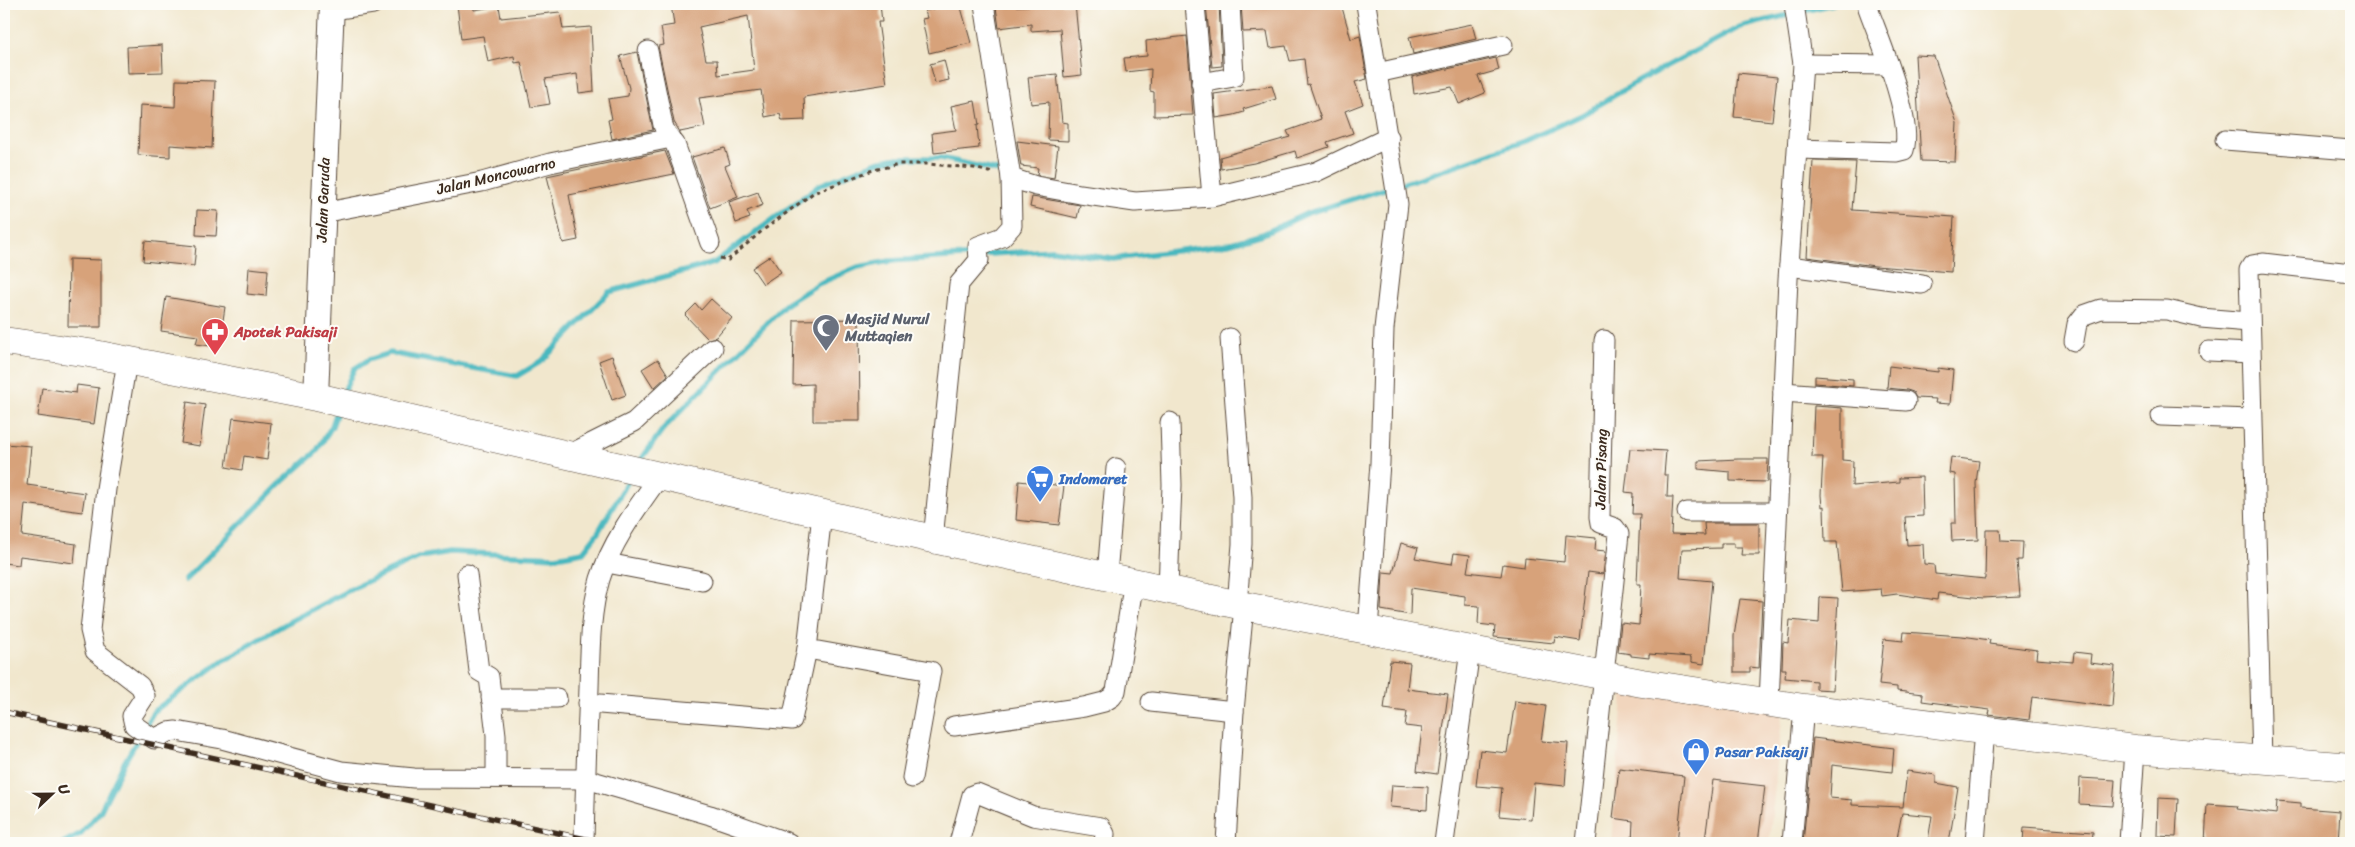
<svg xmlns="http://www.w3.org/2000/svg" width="2355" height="847" font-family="Sriracha,sans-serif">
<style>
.built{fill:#f1d5bd}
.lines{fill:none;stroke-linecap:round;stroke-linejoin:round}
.stream{stroke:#49b8bf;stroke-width:5.5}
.building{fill:#d7a27a;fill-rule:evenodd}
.minor-casing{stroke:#564638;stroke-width:21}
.tertiary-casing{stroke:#564638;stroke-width:26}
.trunk-casing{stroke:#564638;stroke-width:29}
.path{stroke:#564638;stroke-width:3;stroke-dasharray:4 4;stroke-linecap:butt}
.minor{stroke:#fff;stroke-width:19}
.tertiary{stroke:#fff;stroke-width:24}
.trunk{stroke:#fff;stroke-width:28}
.rail-casing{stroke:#3b2a1e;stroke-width:5.5}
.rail{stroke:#fdfcf7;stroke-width:4;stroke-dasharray:11;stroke-linecap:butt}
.labels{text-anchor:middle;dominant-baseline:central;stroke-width:4;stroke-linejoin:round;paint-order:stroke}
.street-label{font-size:15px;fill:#3b2a1e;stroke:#fdfcf7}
.worship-label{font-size:15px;font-weight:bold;fill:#5b616d;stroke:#fdfcf7;text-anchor:start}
.health-label{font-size:15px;font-weight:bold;fill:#be3a42;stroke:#fdfcf7;text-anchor:start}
.shop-label{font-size:15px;font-weight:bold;fill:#366cbe;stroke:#fdfcf7;text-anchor:start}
</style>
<rect width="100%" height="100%" fill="#fdfcf7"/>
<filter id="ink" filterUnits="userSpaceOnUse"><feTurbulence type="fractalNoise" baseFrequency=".02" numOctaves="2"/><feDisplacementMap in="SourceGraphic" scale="10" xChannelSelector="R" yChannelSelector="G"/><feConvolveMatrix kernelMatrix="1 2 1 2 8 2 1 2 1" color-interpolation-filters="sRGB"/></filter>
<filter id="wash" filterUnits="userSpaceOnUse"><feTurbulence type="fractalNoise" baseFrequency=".0096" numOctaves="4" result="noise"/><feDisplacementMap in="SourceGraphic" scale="20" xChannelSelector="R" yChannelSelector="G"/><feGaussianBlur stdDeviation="1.12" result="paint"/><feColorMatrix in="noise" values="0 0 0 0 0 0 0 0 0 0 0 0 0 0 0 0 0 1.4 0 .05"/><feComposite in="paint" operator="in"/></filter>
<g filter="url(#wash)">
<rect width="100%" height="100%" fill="#f1e7cd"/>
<path class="built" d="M1624,685L1783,708L1769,843H1611Z"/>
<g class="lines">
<g class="stream">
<path d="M342,396L354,369L368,360L390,353L517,376L542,361L609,292L714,263L820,185L877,162L898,158H941L1007,173"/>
<path d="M638,464L663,429L786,304L818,284L858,267L890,261L1052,250L1113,259L1228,244L1263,234L1308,213L1420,178L1525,141L1582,115L1639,81L1740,27L1832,4"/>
<path d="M185,580L283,481L316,452L332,426L338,409"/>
<path d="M63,843L80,834L100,812L124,763L154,711L222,661L287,623L355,587L420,557L450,552L556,557L583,552L597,534L630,478"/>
</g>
</g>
<g id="blocks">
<g class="building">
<path d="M457,4H473L474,10L499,6L501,18L560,12L563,29L591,27L594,91L579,93L577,74L545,79L550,104L531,107L521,62L515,63L514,56L488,62L483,36L461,39Z"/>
<path d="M671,4H880L882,22H878L887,84L804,97L805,120L782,121L780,114L765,117L761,90L699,98L705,127L680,132L674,122L658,46L664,45L661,27L674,25ZM748,16L754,70L718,75L717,60H706L699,27Z"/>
<path d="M953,4H960L971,43L929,53L922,19L927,18L925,11Z"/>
<path d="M1075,4L1082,75L1064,77L1060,29L1031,31V24L999,28L996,7Z"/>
<path d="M1206,4H1219L1222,66L1212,67Z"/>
<path d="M1241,4H1341L1351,39L1360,36L1367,79L1355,82L1363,104L1345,111L1353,133L1327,142L1329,147L1297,158L1295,151L1254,163L1221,169L1220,157L1290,137L1287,131L1321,119L1309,84L1307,85L1304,59L1290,61L1286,46L1270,48L1267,31L1243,32Z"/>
<path d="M1472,24L1476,39L1413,54L1409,37Z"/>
<path d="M1187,36L1193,115L1154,116V92L1150,91L1151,69L1126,72L1124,58L1147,56L1146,41Z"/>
<path d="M162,45L163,72L128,73L127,47Z"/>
<path d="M637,52L653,130L612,139L608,120L612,119L608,99L628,96L629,88L620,56Z"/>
<path d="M1915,55L1934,56L1957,123L1955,162L1921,161Z"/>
<path d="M1496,58L1499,70L1478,76L1485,93L1459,104L1452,87L1414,94L1412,77Z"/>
<path d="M944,60L949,80L935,83L930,64Z"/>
<path d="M1738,73L1777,77L1772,121L1734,117Z"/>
<path d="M1057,74L1062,122L1068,123V141L1048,140L1049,102L1031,104L1028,77Z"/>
<path d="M176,80L215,81L212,148L170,145V157L138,155L140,105L175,107Z"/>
<path d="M1272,86L1276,99L1243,109L1244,112L1234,115L1216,118L1214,94Z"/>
<path d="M975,101L979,125H977L979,148L934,153L932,133L956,130L951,106Z"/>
<path d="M1017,141L1058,146L1054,178L1037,175L1038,168L1021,166Z"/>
<path d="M725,148L730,164L725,166L738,197L710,208L692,157Z"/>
<path d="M665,151L674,174L569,195L578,240L563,243L547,176Z"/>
<path d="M1813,161L1856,162L1852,210L1954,217L1951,272L1875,266L1807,257Z"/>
<path d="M758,192L763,205L747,211L750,218L736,223L729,202Z"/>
<path d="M1032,197L1080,205L1077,218L1030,207Z"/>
<path d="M197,210L218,211L216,236L196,235Z"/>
<path d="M145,241L196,246L194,266L143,261Z"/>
<path d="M770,256L781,272L763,284L752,268Z"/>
<path d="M69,259L101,260V327H68Z"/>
<path d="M249,268L268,270L266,296L247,294Z"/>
<path d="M166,297L225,307L219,347L196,344L198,336L161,331Z"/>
<path d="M711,299L732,318L716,337L708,339L685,315L696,304L701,310Z"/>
<path d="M859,319L860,421H813V384L793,385L794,320Z"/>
<path d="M612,356L626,395L612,400L599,361Z"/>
<path d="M658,359L668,375L654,388L642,369Z"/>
<path d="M1889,366L1938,372V368L1953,370L1950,404L1935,403L1936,399L1916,398L1913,392L1907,390L1887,388Z"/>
<path d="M1815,376L1853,379V386L1815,383Z"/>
<path d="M77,385L99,388L94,424L38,416L42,388L76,393Z"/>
<path d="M187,402L205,405L200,446L181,443Z"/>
<path d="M1814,406L1842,408V460L1853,461L1852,486L1899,482V478L1922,477L1923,516L1905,517L1907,545L1923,544L1924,564L1934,565L1935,574L1985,579L1986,530H2000L2001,541L2023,542L2022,560H2017L2020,596L1983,598L1938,593L1937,600L1897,594L1882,596L1881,589L1842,592L1837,542H1825L1824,506L1822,507L1821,495L1823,457H1812Z"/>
<path d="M233,418L271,423L267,460L244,456L242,470L226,467Z"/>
<path d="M5,444L31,446L27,485L85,493L82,512L25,504L22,536L76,544L74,563L20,556L19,565L4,563Z"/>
<path d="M1630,449L1666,451L1664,475H1668L1667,497H1673L1671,534L1705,535L1704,523H1759V555H1741L1742,547H1734V543H1721V548L1682,549L1680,578L1712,581L1704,664L1691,662V657L1649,654V658L1631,656V654L1618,652L1621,623L1639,625L1641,584H1637L1640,514H1632L1633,493L1625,492Z"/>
<path d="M1951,457L1979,461L1976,483L1978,540L1952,541L1951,523H1956L1955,474L1949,473Z"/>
<path d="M1738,459H1768L1767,482L1730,481V472L1698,469V461Z"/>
<path d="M1019,481L1064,486L1059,525L1016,520Z"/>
<path d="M1566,535L1596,538L1595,550L1606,551L1603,574L1588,572L1580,641L1555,637L1554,643L1494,637L1495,626L1478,624L1479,606L1465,605V596L1411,588L1410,615L1381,610L1383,572L1393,573L1401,543L1418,548L1415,558L1452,564L1454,553L1470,555L1467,572L1501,576L1503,564L1524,567L1525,558L1564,562Z"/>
<path d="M1820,597L1838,598L1833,690L1816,689V681L1785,678L1786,669H1782L1783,642L1788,643L1790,620L1819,623Z"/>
<path d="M1740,599L1762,601L1759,668L1750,667V672H1734V636Z"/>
<path d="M1904,632L1962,636L1990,640L1989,644L2037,650L2036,659L2073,662L2074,652L2091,654L2090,663L2115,666L2112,707L2032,697L2029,720L1989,715L1990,710L1922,701L1923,694L1897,691V687L1879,685L1884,639L1903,641Z"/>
<path d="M1390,661L1410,663L1407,689L1448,694L1437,774L1417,771L1422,728L1405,726L1407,712L1384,709Z"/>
<path d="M1515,701L1546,706L1541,741L1568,743L1565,786L1534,783L1531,819L1499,816L1502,788L1476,786L1480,750L1507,753Z"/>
<path d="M1813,738L1894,748L1892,772L1832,765L1830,798L1852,800V805L1903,807L1907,771L1936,775V783L1958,787L1949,843L1928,841L1932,816L1902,813L1896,843H1803Z"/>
<path d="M1619,768L1684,776L1677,843H1632L1633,821L1613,818Z"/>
<path d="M2080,778L2115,780L2113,806L2079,804Z"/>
<path d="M1713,780L1765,786L1758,843L1705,840Z"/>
<path d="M1392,785L1428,787L1427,810L1390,807Z"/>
<path d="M2158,798L2178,799L2176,837L2157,836Z"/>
<path d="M2277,801L2301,803V808L2340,811L2338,843H2205L2207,804L2238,806L2237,809L2276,814Z"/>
<path d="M2024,827L2093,832L2092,843H2023Z"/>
</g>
</g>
</g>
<g filter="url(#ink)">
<use href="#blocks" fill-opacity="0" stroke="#564638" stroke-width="1"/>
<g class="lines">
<defs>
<g id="minor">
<path d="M1195,4L1212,197"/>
<path d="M1366,4L1398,204L1384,329L1380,463L1368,630"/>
<path d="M332,10L373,4"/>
<path d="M648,51L663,125L666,133L675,144L710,243"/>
<path d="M1803,64L1889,65"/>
<path d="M1377,73L1503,45"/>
<path d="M1201,83L1234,77L1230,4"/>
<path d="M2225,140L2351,150"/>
<path d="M1798,149L1896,152L1904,150C1914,119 1879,39 1868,8"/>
<path d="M1011,178L1036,186L1080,194L1135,202L1212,197L1316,172L1389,137"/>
<path d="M322,213L482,182L550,163L671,138"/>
<path d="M1789,266L1922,284"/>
<path d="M1230,338L1242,497V544L1237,605"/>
<path d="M2074,341L2077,324L2084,315L2101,309L2167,310L2201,318L2249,322"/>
<path d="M2209,351L2250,353"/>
<path d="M127,361L106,489L90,630L95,651L140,686L145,696L132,716L134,725L154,739L168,732L176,731L222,739L341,771L414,778L586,779L710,815L789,843"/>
<path d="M1783,392L1906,401"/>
<path d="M2161,416L2252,419"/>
<path d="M570,454L634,422L713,348"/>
<path d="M1687,512H1777"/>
<path d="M822,514L807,649L931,671L912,778"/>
<path d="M933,539L959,284L979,260L978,246L1002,237L1012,226L1011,178L984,4"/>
<path d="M607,563L702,581"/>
<path d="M467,574L479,671L489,677L496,735V778"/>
<path d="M1107,575L1116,468"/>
<path d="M1168,589L1172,485L1170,422"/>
<path d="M491,698H557"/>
<path d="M1151,702L1234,711"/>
<path d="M1769,702L1788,279L1803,64L1794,4"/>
<path d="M588,703L792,720L807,649"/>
<path d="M954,726L1084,707L1104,702L1112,697L1116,691L1134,581"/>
<path d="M2262,760L2249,270L2252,265L2263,263L2351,273"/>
<path d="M584,843C585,791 587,740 589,688C590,652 590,613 600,579C612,541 637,508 659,477"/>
<path d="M959,843L972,795L977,793L1033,816L1101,827L1105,834L1104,843"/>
<path d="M1226,843L1234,711L1244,606"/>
<path d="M1444,843L1470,650"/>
<path d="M1586,843L1619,534L1615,528L1601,523L1600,517L1604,340"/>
<path d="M1792,843L1804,708"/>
<path d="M1975,843L1984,730"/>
<path d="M2129,843L2135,749"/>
</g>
<path id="tertiary" d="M316,397L332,4"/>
<path id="trunk" d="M4,341L89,353L316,397L933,539L1244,606L1642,683L1804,708L2135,749L2351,767"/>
</defs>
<use href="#minor" class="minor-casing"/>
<use href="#tertiary" class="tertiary-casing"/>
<use href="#trunk" class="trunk-casing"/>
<path class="path" d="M720,258L728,260L762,231L813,193L870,171L899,164H928L974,168L993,173"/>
<use href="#minor" class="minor"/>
<use href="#tertiary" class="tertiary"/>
<use href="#trunk" class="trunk"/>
<defs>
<path id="rail" d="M4,712L604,843"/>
</defs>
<use href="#rail" class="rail-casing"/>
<use href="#rail" class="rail"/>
</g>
</g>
<defs>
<symbol id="mosque-pin" viewBox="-11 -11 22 30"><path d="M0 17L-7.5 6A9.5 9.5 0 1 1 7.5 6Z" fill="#6b7280" stroke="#fdfcf7"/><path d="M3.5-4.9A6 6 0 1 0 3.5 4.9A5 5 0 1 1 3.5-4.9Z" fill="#fff"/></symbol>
<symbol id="pharmacy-pin" viewBox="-11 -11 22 30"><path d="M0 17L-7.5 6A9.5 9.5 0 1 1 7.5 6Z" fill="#e0444e" stroke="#fdfcf7"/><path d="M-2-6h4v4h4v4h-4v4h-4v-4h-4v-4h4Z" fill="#fff"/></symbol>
<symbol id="supermarket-pin" viewBox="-11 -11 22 30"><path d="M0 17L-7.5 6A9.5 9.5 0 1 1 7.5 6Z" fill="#3f7fe0" stroke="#fdfcf7"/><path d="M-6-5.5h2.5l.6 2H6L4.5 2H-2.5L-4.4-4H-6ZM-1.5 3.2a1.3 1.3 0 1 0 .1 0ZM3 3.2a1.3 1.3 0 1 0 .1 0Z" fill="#fff"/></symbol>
<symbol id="shop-pin" viewBox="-11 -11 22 30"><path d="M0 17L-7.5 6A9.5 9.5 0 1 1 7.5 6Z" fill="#3f7fe0" stroke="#fdfcf7"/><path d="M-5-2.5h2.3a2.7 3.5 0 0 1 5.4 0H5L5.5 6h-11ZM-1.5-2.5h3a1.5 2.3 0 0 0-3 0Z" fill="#fff"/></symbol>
</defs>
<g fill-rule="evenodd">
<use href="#mosque-pin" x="810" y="312" width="32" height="43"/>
<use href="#pharmacy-pin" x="199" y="316" width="32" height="43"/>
<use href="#supermarket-pin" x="1024" y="463" width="32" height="43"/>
<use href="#shop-pin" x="1680" y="736" width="32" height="43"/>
</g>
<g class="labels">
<g class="street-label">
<text transform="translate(496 176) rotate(-13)">Jalan Moncowarno</text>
<text transform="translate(323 200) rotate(-88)">Jalan Garuda</text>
<text transform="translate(1601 469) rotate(-89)">Jalan Pisang</text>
</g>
<g class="worship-label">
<text x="845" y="319">Masjid Nurul<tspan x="845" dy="17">Muttaqien</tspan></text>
</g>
<g class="health-label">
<text x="234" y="332">Apotek Pakisaji</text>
</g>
<g class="shop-label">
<text x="1059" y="479">Indomaret</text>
<text x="1715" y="752">Pasar Pakisaji</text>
</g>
</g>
<rect width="2355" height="847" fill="none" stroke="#fdfcf7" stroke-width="20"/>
<g transform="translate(52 794) rotate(68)" stroke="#fdfcf7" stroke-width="4" paint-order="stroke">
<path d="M0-4L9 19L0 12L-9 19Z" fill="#3b2a1e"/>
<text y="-8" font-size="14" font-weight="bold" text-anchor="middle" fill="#3b2a1e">U</text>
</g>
</svg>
